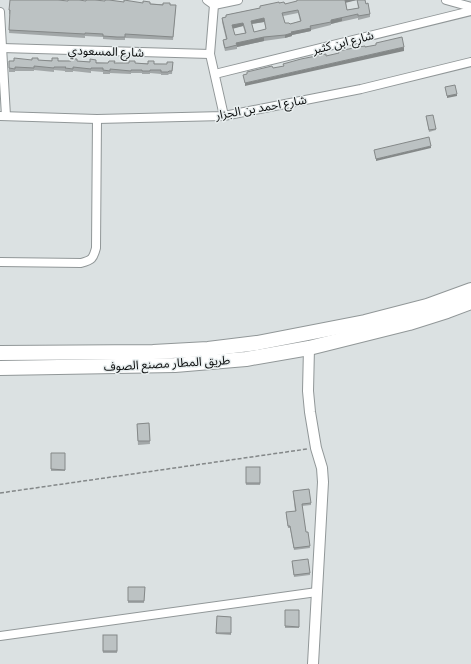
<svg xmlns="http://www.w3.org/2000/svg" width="471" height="664" font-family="'IBM Plex Sans','Noto Sans Arabic',sans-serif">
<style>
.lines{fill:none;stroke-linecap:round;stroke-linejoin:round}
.minor-casing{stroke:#919798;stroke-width:10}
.tertiary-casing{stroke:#919798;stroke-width:12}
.trunk-casing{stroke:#919798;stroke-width:16}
.path{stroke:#838788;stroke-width:1.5;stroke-dasharray:4 2;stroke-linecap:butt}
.minor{stroke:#fff;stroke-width:8}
.tertiary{stroke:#fff;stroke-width:10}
.trunk{stroke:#fff;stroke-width:14}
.wall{fill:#a2a7a8;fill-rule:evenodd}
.shaded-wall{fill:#848888}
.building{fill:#bcc2c3;stroke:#848888;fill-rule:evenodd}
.labels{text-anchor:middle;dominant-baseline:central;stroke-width:3;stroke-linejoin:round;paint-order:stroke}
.street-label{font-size:12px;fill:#0a0c0c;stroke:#e8eeef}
</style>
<rect width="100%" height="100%" fill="#dbe1e2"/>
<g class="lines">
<defs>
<g id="minor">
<path d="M207,0L214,5L238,0"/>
<path d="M216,0L214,5L210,54L224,116"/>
<path d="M446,0L471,7"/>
<path d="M0,12L6,116"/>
<path d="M2,48L210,54"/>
<path d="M215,74L471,11"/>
<path d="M0,116L97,119L224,116L361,89L471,62"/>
<path d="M0,262L81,263C92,260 93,259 96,248L97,119"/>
<path d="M0,636L317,592"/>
</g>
<path id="tertiary" d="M309,348L308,391L310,412L316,448L322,468L323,482L313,664"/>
<g id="trunk">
<path d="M0,353L153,352L208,349L257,343L365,322L427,306L471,290"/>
<path d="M0,368L175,365L246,359L309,348L409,323L447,311L471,302"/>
</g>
</defs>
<use href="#minor" class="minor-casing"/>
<use href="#tertiary" class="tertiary-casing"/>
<use href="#trunk" class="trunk-casing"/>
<path class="path" d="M0,493L307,449"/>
<use href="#minor" class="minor"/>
<use href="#tertiary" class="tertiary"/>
<use href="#trunk" class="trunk"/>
</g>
<g class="wall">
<path d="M297,0H365L370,14V17L358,20V18L331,24V25L311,30V31L292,35V36L285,38L264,41L237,47V49L225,51L223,43V40L226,39L222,22V18L226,17V15L260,8V6L279,3L285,4L297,2ZM357,0L358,8L347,10L346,2ZM298,13L300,21L290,24L285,23L283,16ZM264,22L266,29L254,32L252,24ZM243,26L245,33L235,35L233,28Z"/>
<path d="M68,1H105L176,5L173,40L125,38V40H117L103,39V37L85,36V38L9,33L10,14H9V10Z"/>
<path d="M32,60H38L77,61L108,63H135L167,64L173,62L172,74H169L168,75H161V74L150,73V74H142V73H131V74L110,73V74H103V72L91,71V73L73,71V72H65V71L54,70V72L34,70V71H15V72H9V61Z"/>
<path d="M426,116L436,129V130L429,132Z"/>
<path d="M149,423L150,444L138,445L137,424Z"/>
<rect x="51" y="453" width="14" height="18"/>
<rect x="246" y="467" width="14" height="18"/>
<path d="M293,493L311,503V505L302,506L306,532L310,548L294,550L290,528H288L286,514L295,511Z"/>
<path d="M292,563L310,573V575L294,577Z"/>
<path d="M128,587H145L144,603H128Z"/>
<rect x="285" y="610" width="14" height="18"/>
<path d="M217,616L231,617V635L216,634Z"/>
<rect x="103" y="635" width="14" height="18"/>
</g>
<g class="shaded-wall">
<path d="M345,0H357L345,3Z"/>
<path d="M264,18V22L251,24V21Z"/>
<path d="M342,18V21L331,24V20Z"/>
<path d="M243,23V26L232,29V25Z"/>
<path d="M311,28V31L292,35V36L285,38V35L291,32Z"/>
<path d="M264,37V41L237,47L236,43Z"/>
<path d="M404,47V51L245,86V83Z"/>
<path d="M457,94V96L447,98V96Z"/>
<path d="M431,146V148L376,161V159Z"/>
</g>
<g class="building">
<path d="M10,0H58L68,1V0H79L86,1V0H95L105,1V0H109L124,2V0L143,3V1L150,2V4L163,5V3H170V5H176L173,37L125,34V37H117L103,36V34L85,33V34L9,30L10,10H9Z"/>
<path d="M297,0H345L347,10L359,8L357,0H365L366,4L368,3L370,14L358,16V14L331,20V22L310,26L311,28L291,32L292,33L285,35L264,37L236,43L237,45L225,48L223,40L227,39L222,18L226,17V15L260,8V6L279,2V3L284,2L285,4L297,1ZM298,10L301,21L290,24L289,23H285L282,13ZM264,18L266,29L254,32L251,21ZM243,23L246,33L235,35L232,25Z"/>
<path d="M402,37L404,47L245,83L243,75L247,74V72L272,66L273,68L284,66L283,64L301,59L326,54V56L339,53L338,51L359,47L365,46V47L376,45V43Z"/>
<path d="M14,58L32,60V58H38V60L52,61V58H58V61H71V59H77V61L90,62V59L96,60V63H108L109,61H115L114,63H129V61H135V63L148,64V61H154V64H167V62H173L172,71H169L168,72H161V70H150V71H142V70H131V71L110,69V71L103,70V68H91V69L73,67V69L65,68L66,67H54V68L34,66V68L15,67V69L9,68V61H14Z"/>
<path d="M455,85L457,94L447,96L445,87Z"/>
<path d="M433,115L436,129L429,130L426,116Z"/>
<path d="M429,137L431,146L376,159L374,150Z"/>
<path d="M149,423L150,441H138L137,424Z"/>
<path d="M51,453H65V470L51,469Z"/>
<rect x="246" y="467" width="14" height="16"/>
<path d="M309,489L311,503L302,504L306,532H308L310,546L294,548L290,526H288L286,512L296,511L293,491Z"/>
<path d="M308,559L310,573L294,575L292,561Z"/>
<path d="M128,587H145L144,601H128Z"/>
<path d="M285,610H299V627L285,626Z"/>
<path d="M217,616L231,617V633H216Z"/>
<rect x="103" y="635" width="14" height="16"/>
</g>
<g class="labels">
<g class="street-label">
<text transform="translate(343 42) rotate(-14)">شارع ابن كثير</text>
<text transform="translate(106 51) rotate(2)">شارع المسعودي</text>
<text transform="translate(261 107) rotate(-10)">شارع احمد بن الجزار</text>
<text transform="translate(167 363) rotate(-3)">طريق المطار مصنع الصوف</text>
</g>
</g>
</svg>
